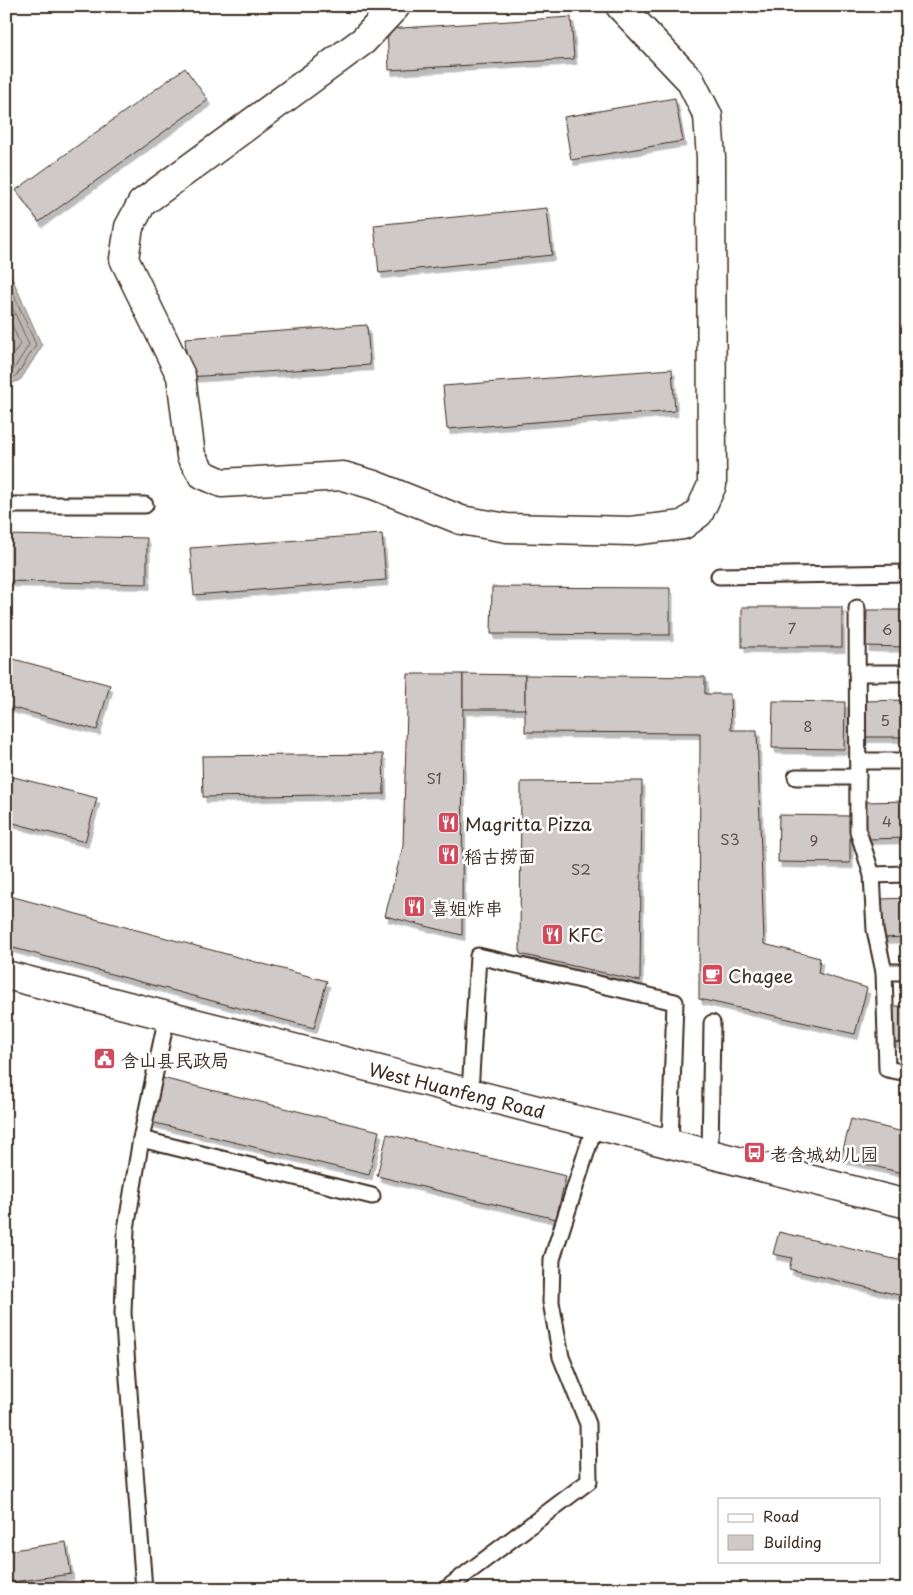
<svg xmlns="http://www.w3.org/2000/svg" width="913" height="1595" font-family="'Playpen Sans','LXGW WenKai TC',sans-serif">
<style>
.water{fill:#bcb6b3;stroke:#887e77}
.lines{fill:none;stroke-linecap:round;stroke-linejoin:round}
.shore{stroke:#6f625a;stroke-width:1}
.building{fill:#cfcac7;stroke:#3b2a1e;filter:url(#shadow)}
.service-casing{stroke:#3b2a1e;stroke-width:19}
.minor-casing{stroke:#3b2a1e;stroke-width:31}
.secondary-casing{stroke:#3b2a1e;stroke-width:31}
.service{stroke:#fff;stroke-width:15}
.minor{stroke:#fff;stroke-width:28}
.secondary{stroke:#fff;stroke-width:28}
.labels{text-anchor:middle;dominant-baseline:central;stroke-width:5;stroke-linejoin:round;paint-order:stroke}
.number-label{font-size:15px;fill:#605248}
.poi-label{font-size:18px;fill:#3b2a1e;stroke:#fff;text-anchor:start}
.street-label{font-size:18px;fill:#3b2a1e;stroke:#fff}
</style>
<defs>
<filter id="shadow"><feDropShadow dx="3" dy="5.5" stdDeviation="0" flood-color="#0004"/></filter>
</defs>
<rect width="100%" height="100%" fill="#fff"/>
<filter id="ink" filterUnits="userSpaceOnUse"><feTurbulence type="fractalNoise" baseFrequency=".02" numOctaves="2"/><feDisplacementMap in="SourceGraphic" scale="10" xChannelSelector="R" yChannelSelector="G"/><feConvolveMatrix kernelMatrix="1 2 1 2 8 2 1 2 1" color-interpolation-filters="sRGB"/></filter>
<g filter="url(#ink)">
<path class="water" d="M6,264L42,346L21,379L6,387Z"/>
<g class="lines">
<g class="shore">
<path d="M6,277L36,345L17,375L6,381"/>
<path d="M6,293L29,345L13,370L6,374"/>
<path d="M6,311L20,344L6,366"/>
</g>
</g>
<g class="building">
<path d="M571,17L574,59L389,70L387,29Z"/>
<path d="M185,68L208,100L39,222L16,190Z"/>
<path d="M675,98L683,141L571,160L564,117Z"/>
<path d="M547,208L552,255L379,273L374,225Z"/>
<path d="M367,325L370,365L188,377L185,338Z"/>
<path d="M672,369L675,411L447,429L443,386Z"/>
<path d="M382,534L386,580L194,595L190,548Z"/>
<path d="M6,535L147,538V584L6,581Z"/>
<path d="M492,587L670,588V635L491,634Z"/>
<rect x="742" y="607" width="100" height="40"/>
<path d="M867,610H907V647L866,646Z"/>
<path d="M6,657L110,685L97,730L6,706Z"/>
<path d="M408,674H463L462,935L385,916L403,846Z"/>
<path d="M463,674L525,675V709H463Z"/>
<path d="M525,675L705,677V694H730L731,730H757L764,944L820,958L818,973L867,988L855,1034L699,999L700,733L525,732Z"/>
<path d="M907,700V737H864L863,701Z"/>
<path d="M773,701L845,702L844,749L772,748Z"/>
<path d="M383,754L384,794L203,797L202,756Z"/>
<path d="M6,775L97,798L85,842L6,821Z"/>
<path d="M642,781L640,981L520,954L521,782Z"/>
<path d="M907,801V838L867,839L866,802Z"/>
<path d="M779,815L850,816V863L778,862Z"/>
<path d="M6,895L327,981L314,1028L6,946Z"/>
<path d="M907,898V937L882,938L881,899Z"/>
<path d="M892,1006H907V1042L893,1043Z"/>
<path d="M162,1078L379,1131L369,1175L151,1122Z"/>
<path d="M851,1119L907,1133V1174L841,1158Z"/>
<path d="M387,1134L566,1176L556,1219L377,1176Z"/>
<path d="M779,1232L907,1262V1297L789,1269L792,1258L773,1254Z"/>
<path d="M66,1542L71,1574L6,1583V1551Z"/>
</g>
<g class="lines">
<defs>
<g id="service">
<path d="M6,505H145"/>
<path d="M719,576L907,573"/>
<path d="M857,608L858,831L872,875L875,930L884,972L887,1069L907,1073"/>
<path d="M857,673H907"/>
<path d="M858,761H907"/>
<path d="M796,777H858"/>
<path d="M872,875L907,874"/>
<path d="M884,972H907"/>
<path d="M470,1093L478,956L675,1002L670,1144"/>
<path d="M141,1139L372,1196"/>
<path d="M710,1154L712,1023"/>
<path d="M144,1589L123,1313L126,1229L141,1139L167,1016"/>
<path d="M446,1589L589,1481L588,1424L561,1357L551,1302L552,1259L595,1125"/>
</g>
<path id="minor" d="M396,6L363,41L142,203L129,227L124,259L181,376L191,456L202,474L222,483L343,476L374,485L461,520L507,528L631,531L683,525L699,513L712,485L711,158L708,116L690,80L620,6"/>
<path id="secondary" d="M6,975L907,1204"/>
</defs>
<use href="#service" class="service-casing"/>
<use href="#minor" class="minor-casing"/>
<use href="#secondary" class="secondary-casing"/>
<use href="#service" class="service"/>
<use href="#minor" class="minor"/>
<use href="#secondary" class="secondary"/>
</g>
</g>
<defs>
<symbol id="restaurant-square" viewBox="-11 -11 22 22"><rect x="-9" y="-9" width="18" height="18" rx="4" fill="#d1495b" stroke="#fff"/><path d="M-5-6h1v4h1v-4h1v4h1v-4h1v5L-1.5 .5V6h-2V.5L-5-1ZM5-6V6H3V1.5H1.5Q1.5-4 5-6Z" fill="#fff"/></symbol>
<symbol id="cafe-square" viewBox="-11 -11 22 22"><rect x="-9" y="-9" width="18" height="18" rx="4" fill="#d1495b" stroke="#fff"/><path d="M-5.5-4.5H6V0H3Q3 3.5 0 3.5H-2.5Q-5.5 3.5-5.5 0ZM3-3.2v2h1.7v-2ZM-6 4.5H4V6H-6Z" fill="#fff"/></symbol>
<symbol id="civic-square" viewBox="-11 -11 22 22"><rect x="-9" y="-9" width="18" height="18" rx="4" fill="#d1495b" stroke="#fff"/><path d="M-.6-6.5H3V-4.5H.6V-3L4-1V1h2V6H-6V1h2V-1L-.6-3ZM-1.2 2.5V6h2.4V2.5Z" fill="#fff"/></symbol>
<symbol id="bus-square" viewBox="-11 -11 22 22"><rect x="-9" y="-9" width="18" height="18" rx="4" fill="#d1495b" stroke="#fff"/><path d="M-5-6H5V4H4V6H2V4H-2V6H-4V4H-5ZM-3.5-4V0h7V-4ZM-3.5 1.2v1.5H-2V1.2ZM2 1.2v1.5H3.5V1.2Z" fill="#fff"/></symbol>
</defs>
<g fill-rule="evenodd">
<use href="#restaurant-square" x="436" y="810" width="25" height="25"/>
<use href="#restaurant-square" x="436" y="842" width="25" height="25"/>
<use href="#restaurant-square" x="402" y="894" width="25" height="25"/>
<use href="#restaurant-square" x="540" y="922" width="25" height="25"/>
<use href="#cafe-square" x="700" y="962" width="25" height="25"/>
<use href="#civic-square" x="92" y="1046" width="25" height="25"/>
<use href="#bus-square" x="742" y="1140" width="25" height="25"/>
</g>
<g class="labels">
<g class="number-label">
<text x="792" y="627">7</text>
<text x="887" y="628">6</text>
<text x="885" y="719">5</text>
<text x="808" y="725">8</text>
<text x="434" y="777">S1</text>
<text x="887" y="820">4</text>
<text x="730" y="838">S3</text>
<text x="814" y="839">9</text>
<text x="581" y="868">S2</text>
</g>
<g class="poi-label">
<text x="465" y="823">Magritta Pizza</text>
<text x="464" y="855">稻古捞面</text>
<text x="431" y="907">喜姐炸串</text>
<text x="568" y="934">KFC</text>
<text x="728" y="975">Chagee</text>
<text x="121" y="1059">含山县民政局</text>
<text x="770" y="1153">老含城幼儿园</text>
</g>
<g class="street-label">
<text transform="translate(457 1090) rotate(14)">West Huanfeng Road</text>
</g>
</g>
<rect width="913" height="1595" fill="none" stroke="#fff" stroke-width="25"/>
<rect x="12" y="12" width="888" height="1570" fill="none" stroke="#3b2a1e" stroke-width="2" filter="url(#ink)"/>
<rect x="718" y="1498" width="162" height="65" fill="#ffffff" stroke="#b1aaa5"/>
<rect x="728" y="1514" width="25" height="8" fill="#ffffff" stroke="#b1aaa5"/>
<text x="763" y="1522" font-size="15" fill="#3b2a1e">Road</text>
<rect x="728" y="1535" width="25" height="15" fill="#cfcac7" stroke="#b1aaa5"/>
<text x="763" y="1548" font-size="15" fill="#3b2a1e">Building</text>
</svg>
